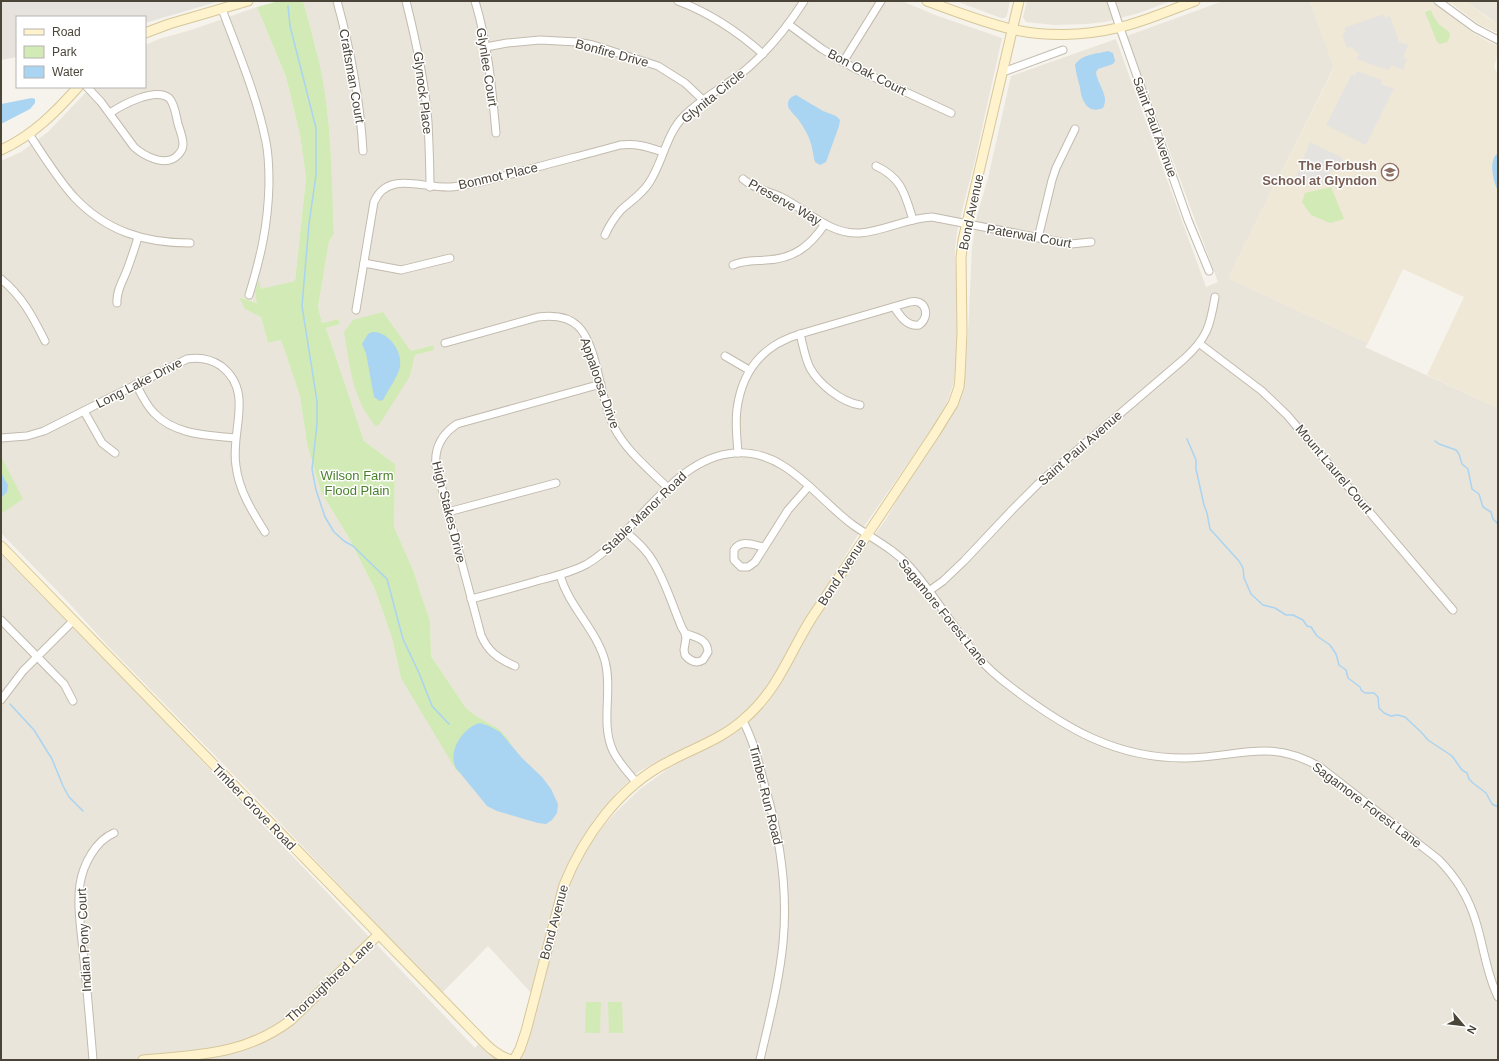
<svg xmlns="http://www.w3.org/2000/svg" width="1499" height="1061" font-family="Arial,sans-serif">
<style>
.residential{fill:#eae5da;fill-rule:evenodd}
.industrial{fill:#e6e2dd}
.education{fill:#efe8d6}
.green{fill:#d2eab5}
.parking{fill:#e5e3e0}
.water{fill:#a9d4f2}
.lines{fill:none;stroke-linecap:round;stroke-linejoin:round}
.stream{stroke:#a9d4f2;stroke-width:1.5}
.street-casing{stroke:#c2bbae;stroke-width:9}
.secondary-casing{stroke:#d6c79b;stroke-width:11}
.street{stroke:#fff;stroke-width:7}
.secondary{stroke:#fff3cd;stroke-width:9}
.labels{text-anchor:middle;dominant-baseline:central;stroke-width:3;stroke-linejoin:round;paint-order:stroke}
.street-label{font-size:13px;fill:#4b4439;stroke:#fff}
.education-label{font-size:13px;font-weight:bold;fill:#785e54;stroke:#fff;text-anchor:end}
.park-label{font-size:13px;fill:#4a7f2a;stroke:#fff}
</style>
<rect width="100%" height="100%" fill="#f6f3ec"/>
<g class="residential">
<path d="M303,1H902L935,15L1002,38L975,160L957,231L955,250L957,300V359L953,385L947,402L931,430L856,538L821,596L782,666L754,705L724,730L687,749L655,763L638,772L617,792L591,828L565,872L556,896L532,994L488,946L442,993L267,809L108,646L67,601L1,533V514L22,499L1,456V161L21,152L48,132L91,87H145V45L159,39L191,30L257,7L286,77L300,135L306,178L295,281L261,290L259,281L258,303L239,297L261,317L268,343L281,340L300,396L307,444L321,492L349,538L376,592L392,638L401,678L499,729L476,716L466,708L431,656L430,620L421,595L414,572L394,527L395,464L364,441L326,328L340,324L339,319L322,323L318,307L329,242L334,234L330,139L327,108L316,48ZM383,312L411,351L432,345L434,350L415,355L410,376L344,332L353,322Z"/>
<path d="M956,1H1010L1007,15L1005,18H1001Z"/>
<path d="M1027,1H1171L1139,13L1105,22L1086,24L1054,25L1026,22L1023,17Z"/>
<path d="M1223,1H1310L1334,67L1228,278L1368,343L1365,347L1498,408V1060H519L524,1051L531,1032L564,898L572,876L588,848L598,833L611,817L640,789L679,761L709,748L729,737L753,717L767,704L782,682L815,620L886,519L963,387L968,333L972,247L977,216L988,178L1011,76L1116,39L1206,287L1218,282L1127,36Z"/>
<path d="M1465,1H1498V25L1491,19Z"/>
<path d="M1,554L139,695L475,1048L480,1042L497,1060H1Z"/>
</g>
<path class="industrial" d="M1,1H220L145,23V17H17V57L1,60Z"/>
<g class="education">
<path d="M1310,1H1431L1472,32L1487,41L1498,46V54L1494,66L1498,76V408L1427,375L1464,297L1403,269L1368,343L1228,278L1334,68Z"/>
<path d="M1448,1H1465L1498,25V33L1480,25Z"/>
</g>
<g class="green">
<path d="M279,1H303C313,36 323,72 327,109C332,150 332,192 334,234L329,242L318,307L322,323L339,319L340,324L326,328L364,441L395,464L394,527L414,572L421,595L430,620L431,656L466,708L476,716L499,729L508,739L515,752L482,791L456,770L401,678L392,638L376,592L349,538L321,492L307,444L300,396L281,340L268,343L261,317L245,309L239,297L257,303L255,291L259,280L261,289L295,281L306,178L300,135L286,77L257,7Z"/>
<path d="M1431,10C1433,16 1435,19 1439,24C1444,30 1455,30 1447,42L1440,44L1437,42L1425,12Z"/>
<path d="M1331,187L1344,219L1330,223L1311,215L1302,202L1305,193Z"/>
<path d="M383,312L411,351L433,345L434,350L415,355L410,376L379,425L376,426C352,400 350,365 344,332L353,320Z"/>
<path d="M1,456L23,499L1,514Z"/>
<path d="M586,1002H601L600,1033H585Z"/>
<path d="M608,1002H622L623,1033H609Z"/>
</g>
<g class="parking">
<path d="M1384,14L1385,18L1390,16L1399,42L1408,45L1403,58L1407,59L1403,70L1391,65L1389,70L1375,66L1357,59L1359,54L1351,47L1347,48L1342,34L1346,32L1344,28Z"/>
<path d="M1357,71L1382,80L1381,84L1394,89L1366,145L1326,125L1352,74L1355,76Z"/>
<path d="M1310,142L1341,157L1343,160L1342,166L1329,172L1332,182L1313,187L1311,183L1294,182Z"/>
</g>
<g class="water">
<path d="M1108,51L1113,53L1115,61L1113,64L1098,69L1096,72C1097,84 1110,96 1103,108C1087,115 1081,99 1080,87C1078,80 1076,73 1075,65C1081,54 1097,54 1108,51Z"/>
<path d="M796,95L823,111L836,116L840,120L839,126L826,162L820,165L815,162C813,156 813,150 811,144C809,136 804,128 800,122C797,116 787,110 788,104C788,99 792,96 796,95Z"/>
<path d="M32,98L35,99V103L30,109L1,124V104Z"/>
<path d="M1498,153V191C1493,181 1488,160 1498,153Z"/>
<path d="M372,332C388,331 403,351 400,367C397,378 388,390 383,400L380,401L374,397L366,353L362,344L368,334Z"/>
<path d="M1,473L8,485L7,492L1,498Z"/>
<path d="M480,723L489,726L500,732L522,758L542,777L551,789L558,804L557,813L552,820L546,824L538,823L497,811L487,806L456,768C447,752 463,727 480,723Z"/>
</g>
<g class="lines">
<g class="stream">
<path d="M288,6L290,26L316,128V175L309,224L302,306L317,401V424L312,469L316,490L325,517L334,532L344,541L353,546L387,579L403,639L419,673L432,706L449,724"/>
<path d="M1187,439L1196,460V469L1204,505L1207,513L1210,529L1239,561L1243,568L1244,578L1251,594L1263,605L1275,608L1286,615H1293L1303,620L1307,626L1311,627L1317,636L1330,645L1336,654L1339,665L1346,670L1348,678L1360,687L1361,690L1365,693H1374L1378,697L1379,708L1384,713L1391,716L1398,715L1405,717L1421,732L1428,740L1452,756L1462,770L1467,773L1469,779L1473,783L1486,793L1492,804L1498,807"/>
<path d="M1435,441L1439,444L1456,450L1459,454L1462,464L1468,469L1472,489L1479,494L1483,507L1491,512L1493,519L1498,524"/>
<path d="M10,704L34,730L52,759L63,786L69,797L83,811"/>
</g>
<defs>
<g id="street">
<path d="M337,1C351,52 360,98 363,151"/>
<path d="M406,1C416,41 425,81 428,122C429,144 430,165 430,187"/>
<path d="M475,1C488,44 492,89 496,133"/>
<path d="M678,1C710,13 737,31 763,54"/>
<path d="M1111,1L1120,28L1188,220L1209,271"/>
<path d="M1438,1L1475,28L1498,40"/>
<path d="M222,9C238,52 257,96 266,142C269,156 269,170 269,184C268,225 261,256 249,295"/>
<path d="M788,24L822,49L854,68L951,113"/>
<path d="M486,47L507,43L540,40L577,42L593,45L658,66L685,83L703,100"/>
<path d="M843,62L881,1"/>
<path d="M1003,72L1063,50"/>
<path d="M87,87L101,102L134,147C144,156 166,168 178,155C181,152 183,149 183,144C183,138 180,130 178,124C176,116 175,104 169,98C155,87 122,105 110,113"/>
<path d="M29,134C43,155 57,178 74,197C106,231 144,243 190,243"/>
<path d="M876,166C902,178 905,194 913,220"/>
<path d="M743,179C754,189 768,191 781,197C807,210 830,235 860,233C885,231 907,218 932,217L1071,244L1091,242"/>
<path d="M605,235C609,226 614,218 621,210C631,201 642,194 649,183C663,162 666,134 684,116C700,100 720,89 738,76C764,56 786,29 804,1"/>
<path d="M1038,238L1052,180L1056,168L1075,129"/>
<path d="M364,263L401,270L450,258"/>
<path d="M733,265C744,260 754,261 766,260C794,259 810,246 825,224"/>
<path d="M1,279C22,296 33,317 45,341"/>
<path d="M117,303C116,291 123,281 127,270C131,259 135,248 138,237"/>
<path d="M356,310L374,202C388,170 423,189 451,187C475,185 499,177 523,171C555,162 588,154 620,145C637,143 648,147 663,152"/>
<path d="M800,334C803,345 805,358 810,368C819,384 841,402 860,405"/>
<path d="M445,343L538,317C577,312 587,331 596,365C601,385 605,408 614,427C626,451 650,470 669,489"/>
<path d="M1200,344L1262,391L1287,415L1453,610"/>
<path d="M725,356L749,370"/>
<path d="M136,384C141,394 146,405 154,413C175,435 207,435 235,438"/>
<path d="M84,411L102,443L115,453"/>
<path d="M1,438L27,436L44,431L187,359C199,357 211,359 221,366C255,392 230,431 236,466C239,491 252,511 265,532"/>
<path d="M738,453C737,438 735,423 737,409C742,371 763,345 800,334L910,302C926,298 931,317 919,325C906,327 900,315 894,307"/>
<path d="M448,512L556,483"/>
<path d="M625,531C636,541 647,550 654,563C666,583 673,607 682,628L685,633L686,638L684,650L685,655C690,661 696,664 703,660L708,652C707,638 696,638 685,633"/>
<path d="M764,547C753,545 741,539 734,550V560L741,567H748L755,562L788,510L809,486"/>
<path d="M560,575C569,607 596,629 605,661C613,690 600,723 613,751C619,763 628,773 637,783"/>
<path d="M929,591L943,581L964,561L1012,510L1040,482L1184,359C1207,338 1210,327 1215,297"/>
<path d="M471,599C494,593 517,587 540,580C556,576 572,572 587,564C637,534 673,457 735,453C786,449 816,498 853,525C873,539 894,549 910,567C935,595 953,628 977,656C987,668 999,678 1011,687C1065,728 1116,759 1187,758C1240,757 1269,738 1320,767L1438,859C1456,877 1469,898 1476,922C1484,947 1486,973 1498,997"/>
<path d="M1,620L64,684L73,701"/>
<path d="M515,666C499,659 488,652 481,635L436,466C434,447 442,434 457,424L601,384"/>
<path d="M1,700L23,671L73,621"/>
<path d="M743,721C754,742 759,764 765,787C780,837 788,891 783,943C779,983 769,1021 760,1060"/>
<path d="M93,1060C90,1024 87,987 83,951C81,929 77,906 80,884C83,865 95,841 114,833"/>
</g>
<g id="secondary">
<path d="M927,1C954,11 982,22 1011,29C1045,37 1084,36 1117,28C1144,22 1170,10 1195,1"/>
<path d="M145,33L169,24L248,1"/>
<path d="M1,150C32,136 56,112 78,87"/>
<path d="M1,546L473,1031C484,1042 495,1056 512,1060"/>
<path d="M143,1060C198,1055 245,1055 291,1020L378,935"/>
<path d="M514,1060L520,1049L526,1031L564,885C584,836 620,786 668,762C694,748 722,739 744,719C778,690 788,656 811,619L935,433L953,404L959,387L960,376L962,332L961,258L963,240L1019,1"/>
</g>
</defs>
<use href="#street" class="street-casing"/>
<use href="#secondary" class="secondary-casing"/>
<use href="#street" class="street"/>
<use href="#secondary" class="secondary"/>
</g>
<defs>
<symbol id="school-ring" viewBox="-11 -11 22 22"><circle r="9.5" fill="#fff" stroke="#8d6e63" stroke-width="1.5"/><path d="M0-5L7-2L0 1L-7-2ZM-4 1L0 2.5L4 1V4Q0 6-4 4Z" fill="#8d6e63"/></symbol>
</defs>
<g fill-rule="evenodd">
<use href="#school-ring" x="1380" y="162" width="20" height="20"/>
</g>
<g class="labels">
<g class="street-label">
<text transform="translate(612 53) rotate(15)">Bonfire Drive</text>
<text transform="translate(487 67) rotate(81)">Glynlee Court</text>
<text transform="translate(867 72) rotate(27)">Bon Oak Court</text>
<text transform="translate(352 76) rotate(80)">Craftsman Court</text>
<text transform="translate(423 93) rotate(83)">Glynock Place</text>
<text transform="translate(713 96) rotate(-39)">Glynita Circle</text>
<text transform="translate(1155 127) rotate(70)">Saint Paul Avenue</text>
<text transform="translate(498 176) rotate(-13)">Bonmot Place</text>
<text transform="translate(785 202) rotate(29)">Preserve Way</text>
<text transform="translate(971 212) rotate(-78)">Bond Avenue</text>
<text transform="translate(1029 236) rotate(10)">Paterwal Court</text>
<text transform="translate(139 383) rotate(-27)">Long Lake Drive</text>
<text transform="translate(600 383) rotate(71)">Appaloosa Drive</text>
<text transform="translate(1080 448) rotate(-41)">Saint Paul Avenue</text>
<text transform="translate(1334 469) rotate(50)">Mount Laurel Court</text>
<text transform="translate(449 512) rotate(76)">High Stakes Drive</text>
<text transform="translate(644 513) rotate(-44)">Stable Manor Road</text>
<text transform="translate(842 572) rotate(-57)">Bond Avenue</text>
<text transform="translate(943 612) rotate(51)">Sagamore Forest Lane</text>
<text transform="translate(766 795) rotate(76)">Timber Run Road</text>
<text transform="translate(1367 805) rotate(37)">Sagamore Forest Lane</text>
<text transform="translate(254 807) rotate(46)">Timber Grove Road</text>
<text transform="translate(554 922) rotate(-75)">Bond Avenue</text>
<text transform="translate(84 940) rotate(-93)">Indian Pony Court</text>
<text transform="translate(330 981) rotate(-43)">Thoroughbred Lane</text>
</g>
<g class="education-label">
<text x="1377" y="165">The Forbush<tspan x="1377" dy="15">School at Glyndon</tspan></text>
</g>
<g class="park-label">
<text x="357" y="475">Wilson Farm<tspan x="357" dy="15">Flood Plain</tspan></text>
</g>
</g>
<rect width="1499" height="1061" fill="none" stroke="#4b4439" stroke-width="4"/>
<rect x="16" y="16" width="130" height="72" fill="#ffffff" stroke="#b7b4b0"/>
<rect x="24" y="29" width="20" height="6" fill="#fff3cd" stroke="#b7b4b0"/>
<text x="52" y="36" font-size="12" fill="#4b4439">Road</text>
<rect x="24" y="46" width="20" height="12" fill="#d2eab5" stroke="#b7b4b0"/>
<text x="52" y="56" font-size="12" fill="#4b4439">Park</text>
<rect x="24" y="66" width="20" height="12" fill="#a9d4f2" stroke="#b7b4b0"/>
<text x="52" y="76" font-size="12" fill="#4b4439">Water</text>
<g transform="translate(1463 1025) rotate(118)" stroke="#ffffff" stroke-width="3" paint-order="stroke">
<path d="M0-3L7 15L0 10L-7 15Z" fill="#4b4439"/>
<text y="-6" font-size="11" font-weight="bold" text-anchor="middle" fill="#4b4439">N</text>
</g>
</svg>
